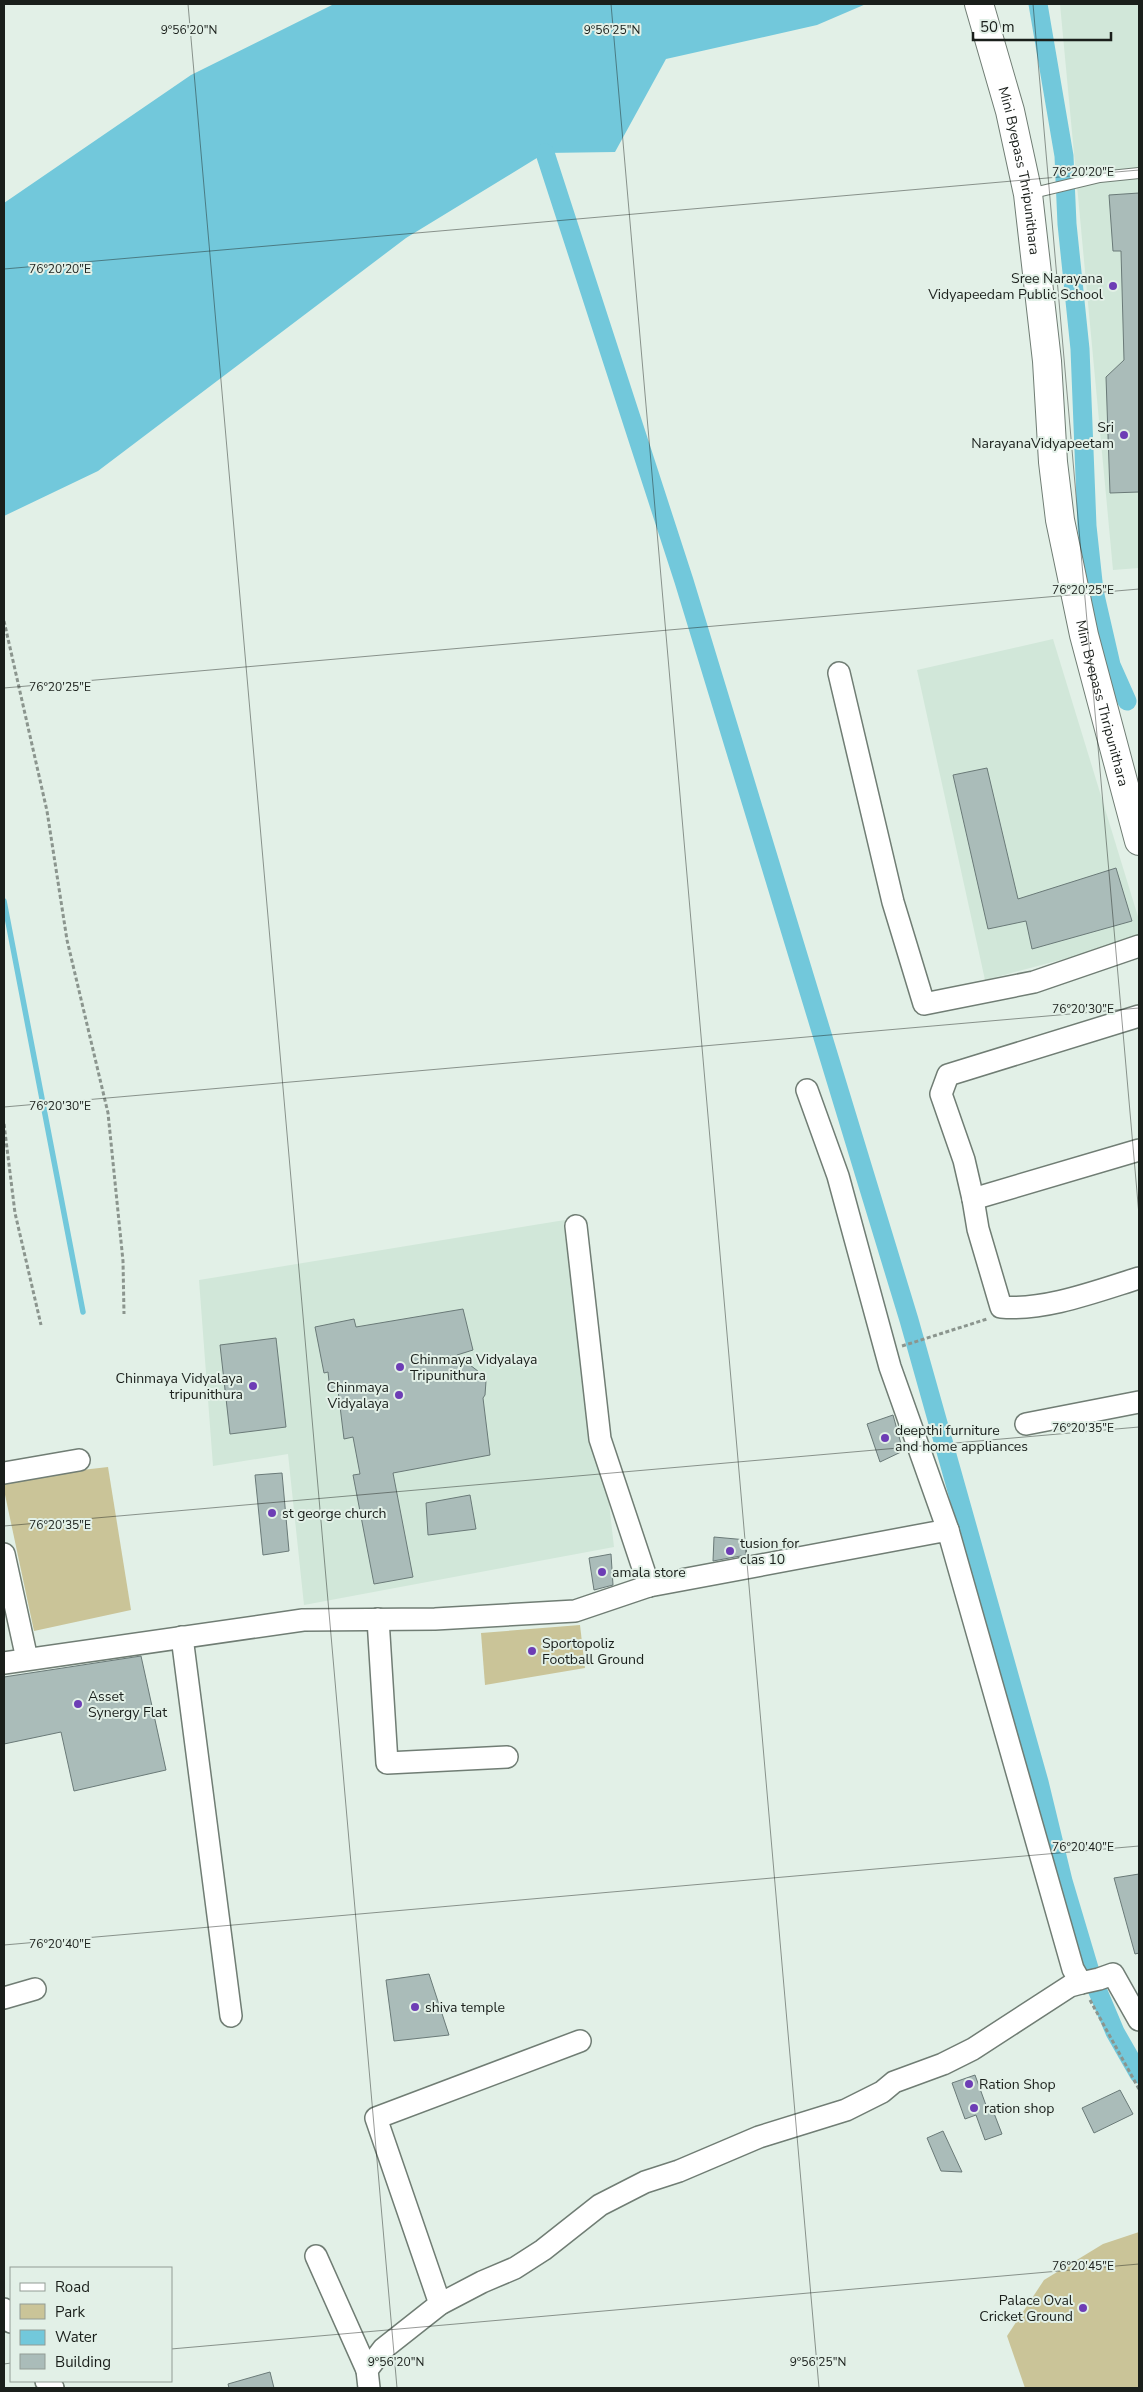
<svg xmlns="http://www.w3.org/2000/svg" width="1143" height="2392" font-family="'Nunito Sans',sans-serif">
<style>
.built{fill:#d1e7d9}
.green{fill:#cac498}
.water{fill:#72c8db}
.lines{fill:none;stroke-linecap:round;stroke-linejoin:round}
.stream{stroke:#72c8db;stroke-width:5.5}
.canal{stroke:#72c8db;stroke-width:19}
.building{fill:#aabcb9;stroke:#6a7a78}
.service-casing{stroke:#707d74;stroke-width:12}
.minor-casing{stroke:#707d74;stroke-width:24}
.secondary-casing{stroke:#707d74;stroke-width:30}
.path{stroke:#8b958e;stroke-width:3;stroke-dasharray:4 2.5;stroke-linecap:butt}
.service{stroke:#fff;stroke-width:10}
.minor{stroke:#fff;stroke-width:21}
.secondary{stroke:#fff;stroke-width:28}
.ticks{fill:none;stroke:#1a1f1b;stroke-width:1;stroke-opacity:0.45}
.poi-dot{fill:#6d3db5;stroke:#e2f0e7;stroke-width:2}
.labels{text-anchor:middle;dominant-baseline:central;stroke-width:4;stroke-linejoin:round;paint-order:stroke}
.street-label{font-size:14px;fill:#1a1f1b;stroke:#e2f0e7}
.poi-label{font-size:14px;fill:#1a1f1b;stroke:#e2f0e7;text-anchor:start}
.ticks-label{font-size:12px;text-anchor:middle;fill:#1a1f1b;stroke:#e2f0e7;stroke-width:4;stroke-linejoin:round;paint-order:stroke}
</style>
<rect width="100%" height="100%" fill="#e2f0e7"/>
<g class="built">
<path d="M1060,4H1139V568L1113,570Z"/>
<path d="M1053,639L1139,920V939L985,980L917,670Z"/>
<path d="M577,1218L614,1547L304,1605L288,1454L213,1466L199,1280Z"/>
</g>
<g class="green">
<path d="M108,1467L131,1610L34,1631L4,1490V1479Z"/>
<path d="M580,1625L585,1668L485,1685L481,1633Z"/>
<path d="M1139,2232V2388H1025L1007,2336L1044,2280L1103,2244Z"/>
</g>
<path class="water" d="M334,4H866L817,25L666,59L615,152L545,153L406,238L98,471L4,516V203L191,75Z"/>
<g class="lines">
<path class="stream" d="M4,901L83,1312"/>
<g class="canal">
<path d="M1038,4L1064,156L1067,224L1080,349L1087,526L1094,591L1111,665L1127,701"/>
<path d="M545,153L684,581L909,1320L1039,1782L1063,1881L1091,1975L1115,2032L1139,2074"/>
</g>
</g>
<g class="building">
<path d="M1139,193V492L1110,493L1106,377L1124,360L1121,251H1113L1109,195Z"/>
<path d="M987,768L1018,899L1116,868L1132,921L1032,949L1026,921L988,929L953,775Z"/>
<path d="M463,1309L473,1350L457,1355L483,1375L486,1381L485,1395L483,1398L490,1455L393,1473L413,1577L374,1584L353,1475L360,1474L353,1437L344,1439L338,1390L330,1391L328,1372L324,1373L315,1327L354,1319L356,1327Z"/>
<path d="M276,1338L286,1427L230,1434L220,1345Z"/>
<path d="M893,1415L903,1451L880,1462L867,1424Z"/>
<path d="M282,1473L289,1551L263,1555L255,1475Z"/>
<path d="M470,1495L476,1529L428,1535L426,1503Z"/>
<path d="M714,1537L747,1540L746,1555L713,1561Z"/>
<path d="M611,1554L613,1585L594,1590L589,1558Z"/>
<path d="M141,1656L166,1770L74,1791L61,1732L4,1744V1677Z"/>
<path d="M1139,1874V1953L1135,1954L1114,1878Z"/>
<path d="M429,1974L449,2035L394,2041L386,1980Z"/>
<path d="M975,2075L987,2108H992L1002,2134L985,2140L976,2115L965,2119L952,2083Z"/>
<path d="M1120,2090L1133,2114L1094,2133L1082,2108Z"/>
<path d="M943,2131L962,2172L941,2171L927,2138Z"/>
<path d="M270,2372L274,2388H229L228,2384Z"/>
</g>
<g class="lines">
<defs>
<path id="service" d="M1029,194L1100,177L1139,173"/>
<g id="minor">
<path d="M839,673L893,902L924,1004L1034,982L1139,946"/>
<path d="M807,1090L838,1176L890,1367L948,1530"/>
<path d="M1139,1150L973,1199L978,1229L1001,1307C1045,1311 1097,1291 1139,1278"/>
<path d="M973,1199L964,1160L941,1094L948,1075L1139,1016"/>
<path d="M576,1226L600,1439L649,1586"/>
<path d="M1026,1424L1139,1402"/>
<path d="M4,1473L79,1460"/>
<path d="M4,1554L27,1659"/>
<path d="M378,1619L387,1763L507,1757"/>
<path d="M182,1637L231,2016"/>
<path d="M4,1663L303,1620L435,1619L575,1611L649,1586L948,1530L1073,1969L1081,1983L1099,1979L1113,1974L1139,2020"/>
<path d="M4,1998L35,1989"/>
<path d="M316,2256L367,2370"/>
<path d="M440,2304L376,2118L580,2041"/>
<path d="M4,2309L11,2322"/>
<path d="M46,2381L53,2388"/>
<path d="M369,2388L367,2370L383,2349L440,2304L482,2282L515,2268L543,2250L600,2205L645,2182L679,2171L759,2137L846,2110L882,2092L894,2082L943,2064L973,2049L1070,1986L1081,1983"/>
</g>
<g id="secondary">
<path id="s1" d="M979,4L1010,111L1028,194L1047,361L1053,462L1060,520L1084,635L1139,841"/>
</g>
</defs>
<use href="#service" class="service-casing"/>
<use href="#minor" class="minor-casing"/>
<use href="#secondary" class="secondary-casing"/>
<g class="path">
<path d="M4,621L47,811L67,940L108,1113L123,1261L124,1314"/>
<path d="M4,1124L15,1213L41,1325"/>
<path d="M902,1346L987,1319"/>
<path d="M1090,2000L1139,2089"/>
</g>
<use href="#service" class="service"/>
<use href="#minor" class="minor"/>
<use href="#secondary" class="secondary"/>
</g>
<path class="ticks" d="M188,4L397,2388M611,4L819,2388M1033,4L1139,1215M4,269L1139,170M4,688L1139,589M4,1107L1139,1008M4,1526L1139,1427M4,1945L1139,1846M171,2349L1139,2264M4,2364L11,2363"/>
<g class="poi-dot">
<circle cx="1113" cy="286" r="5"/>
<circle cx="1124" cy="435" r="5"/>
<circle cx="400" cy="1367" r="5"/>
<circle cx="253" cy="1386" r="5"/>
<circle cx="399" cy="1395" r="5"/>
<circle cx="885" cy="1438" r="5"/>
<circle cx="272" cy="1513" r="5"/>
<circle cx="730" cy="1551" r="5"/>
<circle cx="602" cy="1572" r="5"/>
<circle cx="532" cy="1651" r="5"/>
<circle cx="78" cy="1704" r="5"/>
<circle cx="415" cy="2007" r="5"/>
<circle cx="969" cy="2084" r="5"/>
<circle cx="974" cy="2108" r="5"/>
<circle cx="1083" cy="2308" r="5"/>
</g>
<g class="labels">
<g class="street-label">
<text stroke="none"><textPath href="#s1" startOffset="172">Mini Byepass Thripunithara</textPath></text>
<text stroke="none"><textPath href="#s1" startOffset="712">Mini Byepass Thripunithara</textPath></text>
</g>
<g class="poi-label">
<text x="1103" y="278" text-anchor="end">Sree Narayana<tspan x="1103" dy="16">Vidyapeedam Public School</tspan></text>
<text x="1114" y="427" text-anchor="end">Sri<tspan x="1114" dy="16">NarayanaVidyapeetam</tspan></text>
<text x="410" y="1359">Chinmaya Vidyalaya<tspan x="410" dy="16">Tripunithura</tspan></text>
<text x="243" y="1378" text-anchor="end">Chinmaya Vidyalaya<tspan x="243" dy="16">tripunithura</tspan></text>
<text x="389" y="1387" text-anchor="end">Chinmaya<tspan x="389" dy="16">Vidyalaya</tspan></text>
<text x="895" y="1430">deepthi furniture<tspan x="895" dy="16">and home appliances</tspan></text>
<text x="282" y="1513">st george church</text>
<text x="740" y="1543">tusion for<tspan x="740" dy="16">clas 10</tspan></text>
<text x="612" y="1572">amala store</text>
<text x="542" y="1643">Sportopoliz<tspan x="542" dy="16">Football Ground</tspan></text>
<text x="88" y="1696">Asset<tspan x="88" dy="16">Synergy Flat</tspan></text>
<text x="425" y="2007">shiva temple</text>
<text x="979" y="2084">Ration Shop</text>
<text x="984" y="2108">ration shop</text>
<text x="1073" y="2300" text-anchor="end">Palace Oval<tspan x="1073" dy="16">Cricket Ground</tspan></text>
</g>
</g>
<g class="ticks-label">
<text x="189" y="34">9°56'20"N</text>
<text x="612" y="34">9°56'25"N</text>
<text x="1083" y="176">76°20'20"E</text>
<text x="60" y="273">76°20'20"E</text>
<text x="1083" y="594">76°20'25"E</text>
<text x="60" y="691">76°20'25"E</text>
<text x="1083" y="1013">76°20'30"E</text>
<text x="60" y="1110">76°20'30"E</text>
<text x="1083" y="1432">76°20'35"E</text>
<text x="60" y="1529">76°20'35"E</text>
<text x="1083" y="1851">76°20'40"E</text>
<text x="60" y="1948">76°20'40"E</text>
<text x="1083" y="2270">76°20'45"E</text>
<text x="396" y="2366">9°56'20"N</text>
<text x="818" y="2366">9°56'25"N</text>
</g>
<rect width="1143" height="2392" fill="none" stroke="#1a1f1b" stroke-width="10"/>
<rect x="10" y="2267" width="162" height="115" fill="#e2f0e7" stroke="#929c95"/>
<rect x="20" y="2283" width="25" height="8" fill="#ffffff" stroke="#929c95"/>
<text x="55" y="2292" font-size="15" fill="#1a1f1b">Road</text>
<rect x="20" y="2304" width="25" height="15" fill="#cac498" stroke="#929c95"/>
<text x="55" y="2317" font-size="15" fill="#1a1f1b">Park</text>
<rect x="20" y="2330" width="25" height="15" fill="#72c8db" stroke="#929c95"/>
<text x="55" y="2342" font-size="15" fill="#1a1f1b">Water</text>
<rect x="20" y="2354" width="25" height="15" fill="#aabcb9" stroke="#929c95"/>
<text x="55" y="2367" font-size="15" fill="#1a1f1b">Building</text>
<path d="M973 32v8h138v-8" fill="none" stroke="#1a1f1b" stroke-width="2.5"/>
<text x="980" y="32" font-size="15" fill="#1a1f1b" stroke="#e2f0e7" stroke-width="4" paint-order="stroke">50 m</text>
</svg>
